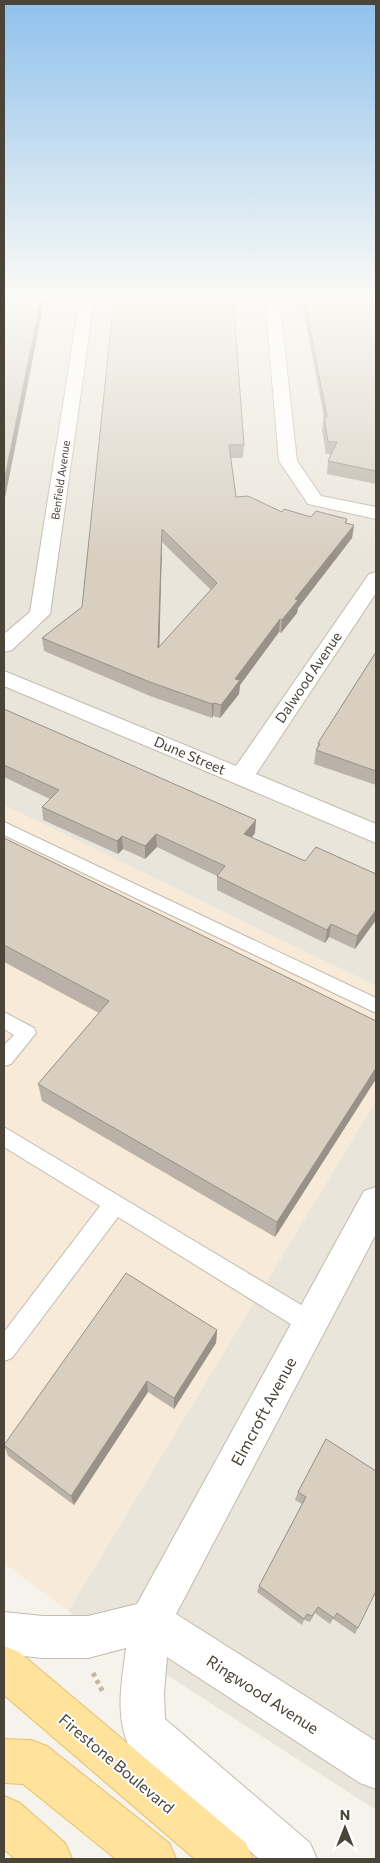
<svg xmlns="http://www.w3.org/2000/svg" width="380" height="1863" font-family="Commissioner,sans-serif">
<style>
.residential{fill:#eae5da}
.commercial{fill:#f7ead8}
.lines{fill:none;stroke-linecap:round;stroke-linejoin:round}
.service-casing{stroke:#c2bbae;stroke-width:2}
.minor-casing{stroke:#c2bbae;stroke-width:2}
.primary-casing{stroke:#e6c16a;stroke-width:2}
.path{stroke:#c4b79f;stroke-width:5;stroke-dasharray:4 4;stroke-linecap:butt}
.service{fill:#fff;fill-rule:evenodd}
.minor{fill:#fff;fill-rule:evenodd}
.primary{fill:#ffe39c;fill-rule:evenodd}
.wall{fill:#bab2a6;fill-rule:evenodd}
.shaded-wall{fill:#979187}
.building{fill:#d8cfc1;stroke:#979187;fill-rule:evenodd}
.labels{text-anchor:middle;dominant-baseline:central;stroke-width:4;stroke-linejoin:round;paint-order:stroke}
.far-street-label{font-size:11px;fill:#4b4439;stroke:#fff}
.street-label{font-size:14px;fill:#4b4439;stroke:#fff}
.near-street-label{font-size:16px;fill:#4b4439;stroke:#fff}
</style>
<rect width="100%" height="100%" fill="#f6f3ec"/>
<g class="residential">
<path d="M4,298H376V986L4,805Z"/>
<path d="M376,1100V1810L68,1611Z"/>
</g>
<path class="commercial" d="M4,805L376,986V1100L68,1611L4,1563Z"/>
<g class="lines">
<defs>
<g id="service">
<path d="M4,822L376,998V1013L4,835Z"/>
<path d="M4,1012L34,1028L36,1033L11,1064L4,1066V1045L14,1035L4,1029Z"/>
<path d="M4,1127L318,1315L321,1323L318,1331L310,1334L302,1331L118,1217L12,1358L4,1361V1332L100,1206L4,1147Z"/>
</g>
<g id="minor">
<path d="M80,298H94L50,614L12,650L4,652V634L30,612Z"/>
<path d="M265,298H279L297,461L321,496L376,507V519L308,504L279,461Z"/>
<path d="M376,572V593L256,774L376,824V843L4,686V671L236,766L369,574Z"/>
<path d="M376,1187V1234L176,1614L376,1741V1789L360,1783L167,1657L164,1693L165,1719L310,1843L317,1859H259L128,1744C115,1714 122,1680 126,1648L88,1658H43L4,1654V1612L43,1616H88L137,1604L364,1191Z"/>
</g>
<g id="primary">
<path d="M4,1646L19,1652L246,1843L253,1859H195L4,1695Z"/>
<path d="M4,1739L31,1740L47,1746L169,1843L176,1859H116L23,1784L4,1783Z"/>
<path d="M4,1796L20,1803L65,1843L72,1859H15L4,1849Z"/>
</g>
</defs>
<use href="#service" class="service-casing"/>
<use href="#minor" class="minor-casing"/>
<use href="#primary" class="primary-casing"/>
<path class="path" d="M93,1673L104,1694"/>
<use href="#service" class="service"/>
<use href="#minor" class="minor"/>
<use href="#primary" class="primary"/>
</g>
<g class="wall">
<path d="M114,298L244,445L243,458H231L236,497L282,512L311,517L347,519V523L354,525L352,538L298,608L297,613L281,633L279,632L240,685L239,694L220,718L213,716L212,718L150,696L44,651L42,638L82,607ZM162,542L211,590L159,648Z"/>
<path d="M301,298H376V484L327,474L328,461L331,454H326L322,430L324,417Z"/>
<path d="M376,652V785L314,764L316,750L317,748L318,743Z"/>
<path d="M4,709L255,833L251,838L305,861L376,874V920L355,949L329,937L325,943L217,890V876L157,847L145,859L123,849L118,854L43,820L42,807L50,799L4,777Z"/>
<path d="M4,838L376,1021V1079L275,1237L42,1101L38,1084L99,1013L4,962Z"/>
<path d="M217,1330L216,1343L174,1409L148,1392L74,1505L8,1456L4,1445Z"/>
<path d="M326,1439L358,1628L355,1634L333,1619L330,1624L315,1613L310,1622L304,1620L302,1625L257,1592L259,1586L302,1504L295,1500L298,1492Z"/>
</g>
<g class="shaded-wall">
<path d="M41,298H45L4,503V482Z"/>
<path d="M354,525L352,538L298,608L297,613L281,633L282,620L295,599Z"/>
<path d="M162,529V542L159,662L158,648Z"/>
<path d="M280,619L279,632L240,685L239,694L220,718L221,705L235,679Z"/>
<path d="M214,703L213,716L212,718V704Z"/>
<path d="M256,820L255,833L243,848L244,834Z"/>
<path d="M156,834L157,847L145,859V846Z"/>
<path d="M122,836L123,849L118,854L117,841Z"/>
<path d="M376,910V920L355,949L357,936Z"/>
<path d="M331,924L329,937L325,943L327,930Z"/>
<path d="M376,1068V1079L275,1237L277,1222Z"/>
<path d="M217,1330L216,1343L174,1409V1398Z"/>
<path d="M147,1381L148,1392L74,1505L71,1496Z"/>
</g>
<g class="building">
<path d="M4,298H41L4,482Z"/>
<path d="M114,298H233L244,445H229L236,497L248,496L282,512L284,509L311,517L316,511L347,519L345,523L354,525L295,599L298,600L282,620L280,619L235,679L240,680L221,705L214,703L212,704L150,682L42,638L82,607ZM162,529L217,583L158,648Z"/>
<path d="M304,298H376V471L328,461L337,442H328L324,417H327Z"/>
<path d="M376,652V771L316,750L320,744L318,743Z"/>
<path d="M4,709L256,820L244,834L305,861L316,847L376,874V910L357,936L331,924L327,930L217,876L225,866L156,834L145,846L122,836L117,841L42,807L59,790L4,765Z"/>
<path d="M4,838L376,1021V1068L277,1222L38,1084L109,1001L4,945Z"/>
<path d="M126,1273L217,1330L174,1398L147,1381L71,1496L4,1445Z"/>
<path d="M326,1439L376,1471V1591L358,1628L337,1613L334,1618L318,1607L312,1616L307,1614L304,1619L259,1586L306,1497L298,1492Z"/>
</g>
<linearGradient id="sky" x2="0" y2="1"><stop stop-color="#8fc1ec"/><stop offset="0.53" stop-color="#fbfaf6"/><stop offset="1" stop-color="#fbfaf6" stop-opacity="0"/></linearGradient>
<rect width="380" height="559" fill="url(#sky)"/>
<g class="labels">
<g class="far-street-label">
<text transform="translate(60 480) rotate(-82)">Benfield Avenue</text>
</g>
<g class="street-label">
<text transform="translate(308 677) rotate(-56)">Dalwood Avenue</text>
<text transform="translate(190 755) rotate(23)">Dune Street</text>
</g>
<g class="near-street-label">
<text transform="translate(263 1411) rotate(-62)">Elmcroft Avenue</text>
<text transform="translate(263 1694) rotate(33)">Ringwood Avenue</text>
<text transform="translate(117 1763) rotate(40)">Firestone Boulevard</text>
</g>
</g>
<rect width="380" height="1863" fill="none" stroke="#4b4439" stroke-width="10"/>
<g transform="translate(345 1828)" stroke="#ffffff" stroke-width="4" paint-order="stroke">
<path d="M0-4L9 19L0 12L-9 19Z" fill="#4b4439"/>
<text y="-8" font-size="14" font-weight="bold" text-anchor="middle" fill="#4b4439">N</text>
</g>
</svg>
